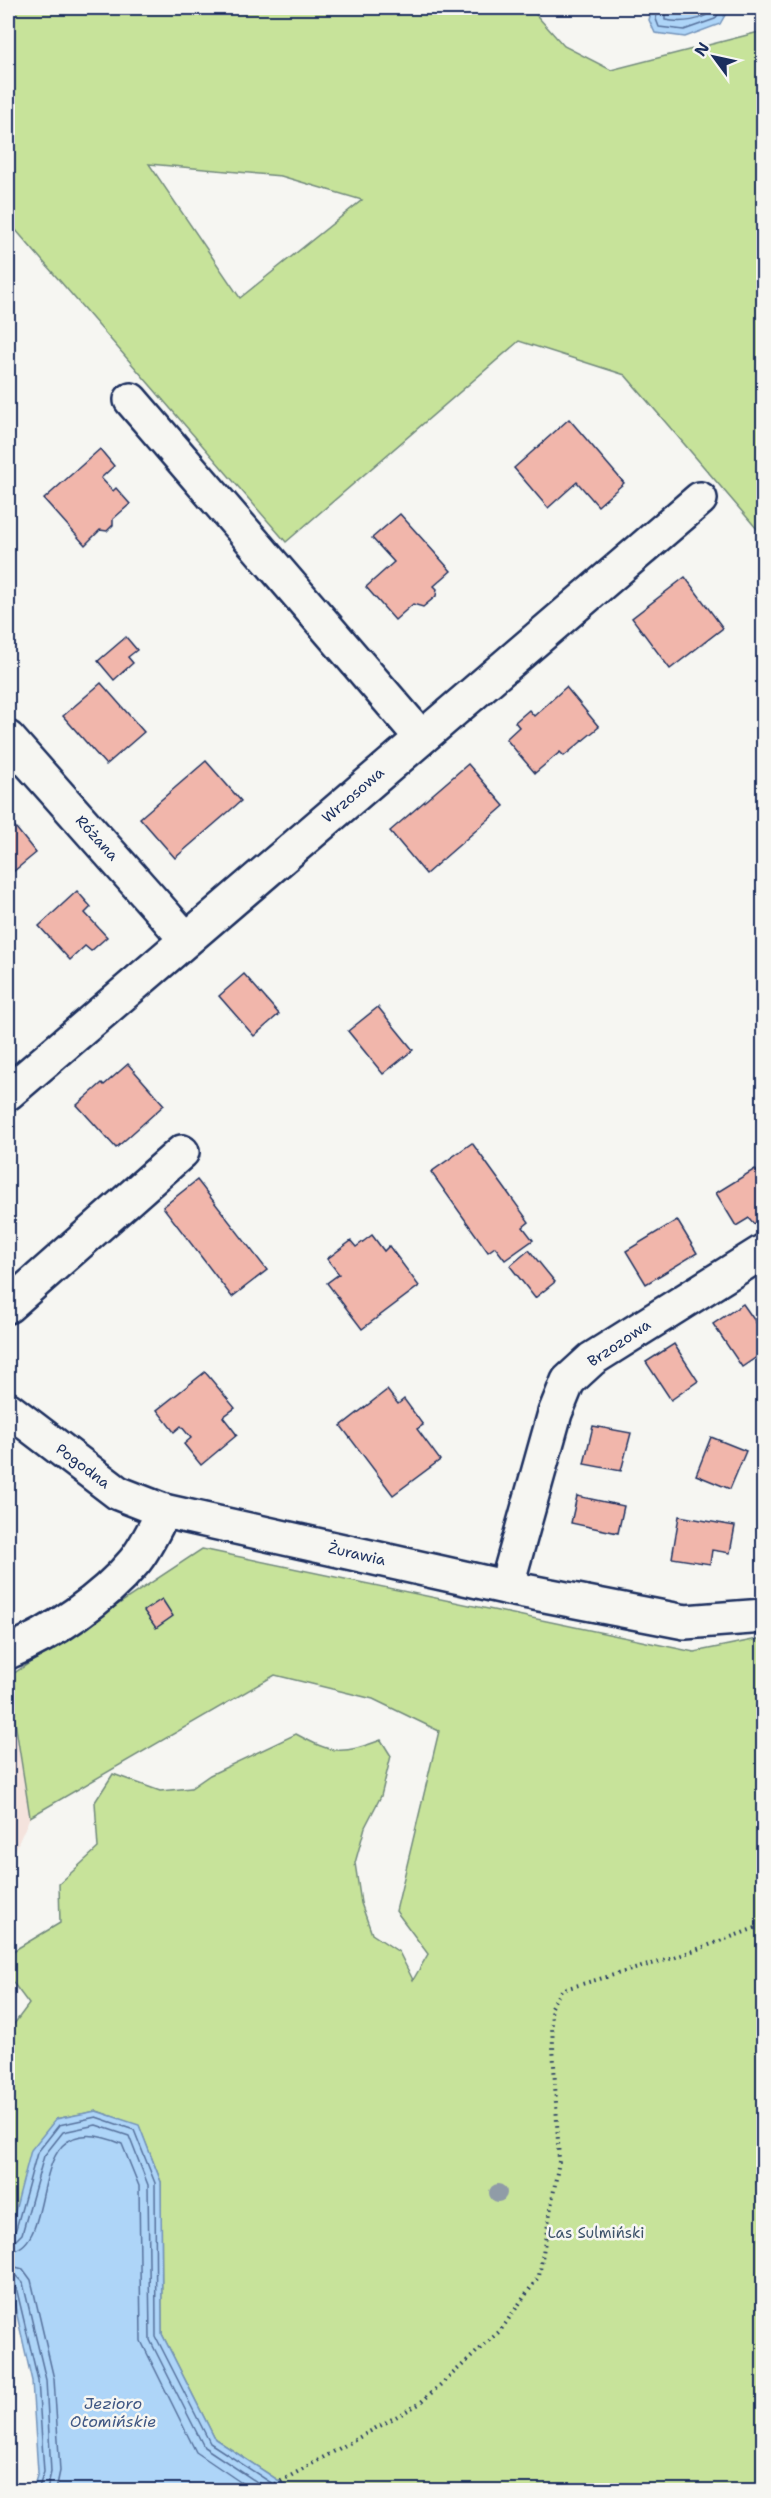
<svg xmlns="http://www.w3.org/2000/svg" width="771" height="2498" font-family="'Shantell Sans',sans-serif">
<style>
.built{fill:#f4e3dd}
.green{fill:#c7e39a;stroke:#71897c;stroke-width:1.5;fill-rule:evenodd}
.water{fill:#aed5f8;stroke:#7393ba;stroke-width:1.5}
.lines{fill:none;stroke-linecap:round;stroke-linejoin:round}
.shore{stroke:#56719c;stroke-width:1.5}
.building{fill:#f1b6ab;stroke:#1b2f5e;stroke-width:1.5}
.minor-casing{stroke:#1b2f5e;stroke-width:38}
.path{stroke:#1b2f5e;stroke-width:4;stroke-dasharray:1.5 4.5;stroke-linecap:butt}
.minor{stroke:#f6f6f2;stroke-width:33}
.tree{fill:#909ca7}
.labels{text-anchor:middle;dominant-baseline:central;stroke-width:5;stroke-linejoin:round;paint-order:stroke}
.street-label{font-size:15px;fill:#1b2f5e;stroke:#f6f6f2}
.park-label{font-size:15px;fill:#3d536a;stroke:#f6f6f2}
.water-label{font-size:16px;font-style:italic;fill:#405884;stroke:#f6f6f2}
</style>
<rect width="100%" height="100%" fill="#f6f6f2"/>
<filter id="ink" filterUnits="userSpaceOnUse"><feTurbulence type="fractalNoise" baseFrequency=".0167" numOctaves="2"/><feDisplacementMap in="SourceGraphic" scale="12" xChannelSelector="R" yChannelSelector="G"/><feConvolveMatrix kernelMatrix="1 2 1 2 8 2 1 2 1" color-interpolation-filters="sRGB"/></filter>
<g filter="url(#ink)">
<path class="built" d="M8,1684L30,1817L8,1866Z"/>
<g class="green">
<path d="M8,8H530L564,46L611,70L763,31V536L625,375L519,341L286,542L8,221ZM149,164L281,176L362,200L240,298Z"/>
<path d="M202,1549L694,1652L763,1638V2490H293L215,2439L162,2334L161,2182L139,2126L97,2111L56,2119L8,2238V2032L29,2004L8,1976V1954L60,1923L59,1884L98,1848L95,1802L113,1774L160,1791L191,1788L210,1775L296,1734C333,1754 341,1755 381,1740L391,1756L381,1796L365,1827L355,1863L361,1903L372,1934L399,1952L413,1980L428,1954L396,1911L439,1731L373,1699L275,1675L30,1817L8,1677Z"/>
</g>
<g class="water">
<path d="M652,8H729L720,24L685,37L655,33L649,20Z"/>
<path d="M96,2111L139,2125L161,2182L162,2334L215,2439L293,2490H28L34,2486L38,2472L32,2381L8,2276V2238L31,2150L56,2119Z"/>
</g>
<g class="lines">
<g class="shore">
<path d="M658,8L656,19L659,27L684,30L715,19L722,8"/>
<path d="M665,8V20C679,23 706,22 713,8"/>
<path d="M8,2234L13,2233L16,2229L37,2153L59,2125L96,2117L134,2130L155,2183L156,2337L210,2443L282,2490"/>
<path d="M8,2242L16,2240L22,2234L44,2156L63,2132L96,2125L129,2136L148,2185L150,2340L204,2447L269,2490"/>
<path d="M8,2251C64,2249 17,2098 122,2144L139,2186L141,2341L196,2452L252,2490"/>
<path d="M8,2265L23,2269L31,2280L54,2379L60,2471L56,2490"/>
<path d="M8,2274L16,2276L23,2283L46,2380L51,2472L47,2490"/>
<path d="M8,2282H13L16,2287L38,2380L44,2472L38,2490"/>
</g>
</g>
<g class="building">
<path d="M569,419L624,483L598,506L577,482L548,508L514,468Z"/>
<path d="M100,449L114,466L101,478L113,491L116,488L130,504L113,519V525L107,531L100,530L85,545L44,499Z"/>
<path d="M400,514L451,571L434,586L437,589L436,596L423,607L413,604L395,620L366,587L394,562L372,538Z"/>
<path d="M685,577L723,628L670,669L632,618Z"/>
<path d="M126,637L137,650L128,657L133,663L114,680L98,661Z"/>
<path d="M101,683L144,732L106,765L63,716Z"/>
<path d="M566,687L599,727L564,756L560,752L535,773L506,739L519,727L515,722L529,710L534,716Z"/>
<path d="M206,761L241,801L175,858L140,818Z"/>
<path d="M468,764L504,806L426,874L390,831Z"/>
<path d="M8,818L36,853L8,876Z"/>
<path d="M77,891L91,907L85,913L107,937L91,951L85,946L70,960L39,926Z"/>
<path d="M244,974L279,1014L254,1036L219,996Z"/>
<path d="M378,1007L413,1050L383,1074L348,1031Z"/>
<path d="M128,1064L164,1105L116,1148L77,1105L102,1083L104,1085Z"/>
<path d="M472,1143L529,1222L523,1227L533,1240L505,1260L495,1247L488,1252L431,1172Z"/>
<path d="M755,1169L764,1183V1218L754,1224L749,1218L736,1226L716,1193Z"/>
<path d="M197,1180L267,1270L232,1297L163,1207Z"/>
<path d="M677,1220L697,1253L646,1284L626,1251Z"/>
<path d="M372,1235L384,1251L389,1246L419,1286L362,1329L327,1283L339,1274L327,1259L351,1241L356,1247Z"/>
<path d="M529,1250L555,1282L535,1298L510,1266Z"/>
<path d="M743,1304L764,1334V1352L742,1367L713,1324Z"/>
<path d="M674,1344L698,1381L671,1400L646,1362Z"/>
<path d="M205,1372L235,1408L223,1417L237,1435L201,1465L184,1444L191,1438L181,1426L174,1432L157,1410Z"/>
<path d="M387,1390L398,1404L404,1399L423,1425L417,1429L440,1460L393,1495L341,1426Z"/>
<path d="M593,1426L631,1433L621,1471L584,1464Z"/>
<path d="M711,1437L746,1451L730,1489L696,1475Z"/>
<path d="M577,1496L624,1506L618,1533L571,1523Z"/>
<path d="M679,1516L735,1526L730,1553L712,1550L710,1564L672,1558Z"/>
<path d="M162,1599L173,1616L156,1628L144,1611Z"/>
</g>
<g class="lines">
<defs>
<g id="minor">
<path d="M131,400L421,737"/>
<path d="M8,738L186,939"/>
<path d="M8,1093L700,499"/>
<path d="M8,1306L182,1152"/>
<path d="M8,1409L118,1493L164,1511L509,1588L685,1622L764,1616"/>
<path d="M509,1588L511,1570L555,1413L568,1381L592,1359L764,1251"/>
<path d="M8,1652C52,1634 103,1599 134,1562C146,1548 155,1527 164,1511"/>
</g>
</defs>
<use href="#minor" class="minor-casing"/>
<path class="path" d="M265,2490L419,2404L500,2331L539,2276L559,2161L551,2007L561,1990L673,1958L764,1925"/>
<use href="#minor" class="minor"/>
</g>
<circle class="tree" cx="498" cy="2193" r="9"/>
</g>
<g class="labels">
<g class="street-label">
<text transform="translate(353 795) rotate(-41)">Wrzosowa</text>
<text transform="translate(97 838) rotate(48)">Różana</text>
<text transform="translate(619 1343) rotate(-34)">Brzozowa</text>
<text transform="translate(83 1466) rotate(37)">Pogodna</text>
<text transform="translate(357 1554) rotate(13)">Żurawia</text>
</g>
<g class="park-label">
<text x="596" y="2233">Las Sulmiński</text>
</g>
<g class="water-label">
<text x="113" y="2403">Jezioro<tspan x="113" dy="18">Otomińskie</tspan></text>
</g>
</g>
<rect width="771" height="2498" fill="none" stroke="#f6f6f2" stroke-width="30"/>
<rect x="15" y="15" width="741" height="2468" fill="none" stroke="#1b2f5e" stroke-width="2" filter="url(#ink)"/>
<g transform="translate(714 57) rotate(303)" stroke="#f6f6f2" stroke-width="4.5" paint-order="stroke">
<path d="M0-4.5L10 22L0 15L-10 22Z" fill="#1b2f5e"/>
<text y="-9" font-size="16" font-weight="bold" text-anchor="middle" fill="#1b2f5e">N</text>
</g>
</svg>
